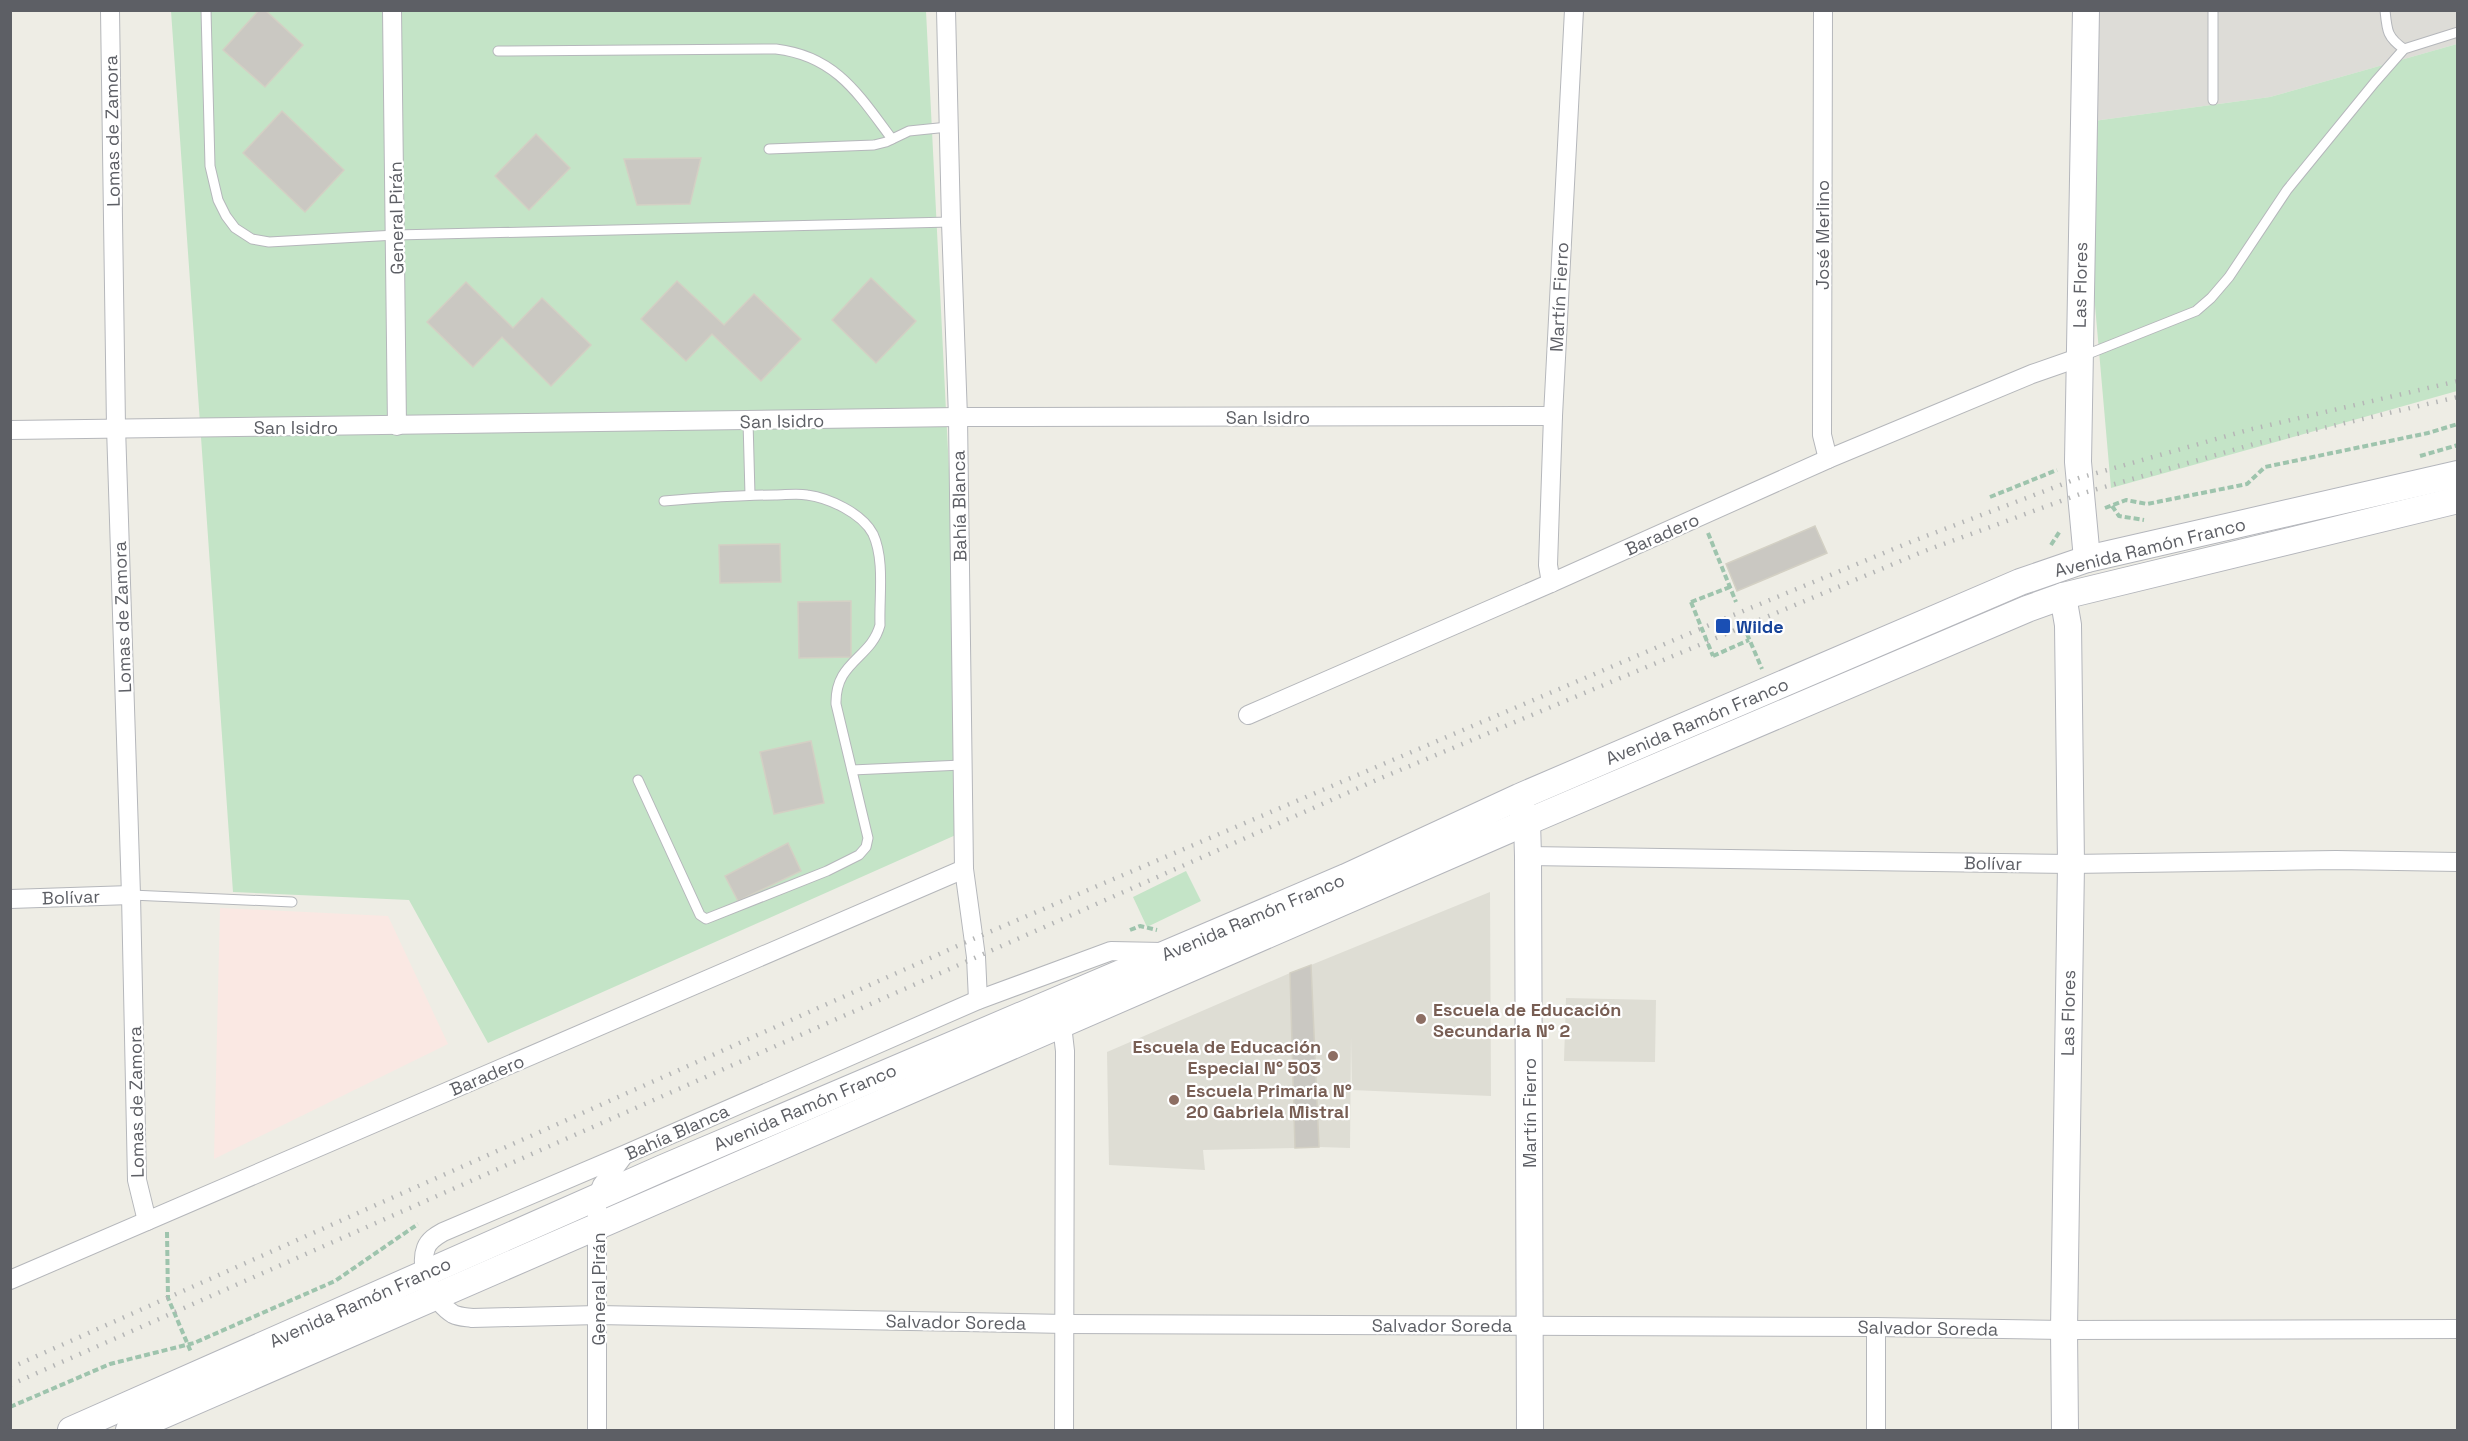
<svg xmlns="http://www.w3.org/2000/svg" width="2468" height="1441" font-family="'Space Grotesk',sans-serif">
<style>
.industrial{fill:#dddcd7}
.education{fill:#deddd4}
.medical{fill:#fae8e3}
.green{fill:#c4e4c7}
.building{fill:#cac8c2;stroke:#d3d0c4;stroke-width:1.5}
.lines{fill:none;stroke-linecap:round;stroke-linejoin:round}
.lane-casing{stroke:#b5b7bb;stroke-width:11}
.street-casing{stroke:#b5b7bb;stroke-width:20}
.secondary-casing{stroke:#b4b6bc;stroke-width:28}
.path{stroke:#9ec4ad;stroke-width:4;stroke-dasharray:6 3;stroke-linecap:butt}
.lane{stroke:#fff;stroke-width:9}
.street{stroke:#fff;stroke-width:18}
.secondary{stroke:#fff;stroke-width:26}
.rail{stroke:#b5b6b6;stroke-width:4.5;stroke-dasharray:1.5 8;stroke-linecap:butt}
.path-bridge{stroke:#9ec4ad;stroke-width:4;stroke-dasharray:6 3;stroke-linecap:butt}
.transit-dot{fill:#1a4fb4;stroke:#fff;stroke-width:2}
.education-dot{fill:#8d6e63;stroke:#fff;stroke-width:2}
.labels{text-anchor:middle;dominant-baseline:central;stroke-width:4.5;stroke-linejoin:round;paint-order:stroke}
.street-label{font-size:18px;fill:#5d5f65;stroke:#fff}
.transit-label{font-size:18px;font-weight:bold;fill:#164399;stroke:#fff;text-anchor:start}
.education-label{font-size:18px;font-weight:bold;fill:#785e54;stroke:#fff;text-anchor:start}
</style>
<rect width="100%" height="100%" fill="#eeede5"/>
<path class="industrial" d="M2081,11H2457V44L2270,97L2079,123Z"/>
<g class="education">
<path d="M1490,892L1491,1096L1352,1090L1351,1037L1350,1148L1319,1147L1311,965Z"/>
<path d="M1290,973L1295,1148L1203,1150L1205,1170L1109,1165L1107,1052Z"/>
<path d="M1566,998L1656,1000L1655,1062L1564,1061Z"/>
</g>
<path class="medical" d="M220,908L388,916L448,1044L214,1159Z"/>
<g class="green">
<path d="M171,11H926L967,830L488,1043L409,900L233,892Z"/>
<path d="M2457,44V391L2111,488L2079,123L2270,97Z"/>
<path d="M1186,871L1201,901L1147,927L1133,897Z"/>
</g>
<g class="building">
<path d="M259,10H265L303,45L265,87L223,50Z"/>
<path d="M282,111L344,170L305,212L243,153Z"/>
<path d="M536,134L570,168L529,210L495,176Z"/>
<path d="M701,158L690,204L637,205L624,159Z"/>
<path d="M871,278L916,321L876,363L832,320Z"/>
<path d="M677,281L724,325L754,294L801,339L761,381L712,334L686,361L641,319Z"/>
<path d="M466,282L513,328L542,298L591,345L551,386L502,337L473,367L427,322Z"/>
<path d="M1815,526L1827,553L1737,591L1726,564Z"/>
<path d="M780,544L781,582L720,583L719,545Z"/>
<path d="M851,601V657L799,658L798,602Z"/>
<path d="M811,741L824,803L774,814L760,752Z"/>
<path d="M788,843L801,871L738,901L725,876Z"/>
<path d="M1311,965L1319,1147L1295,1148L1290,973Z"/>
</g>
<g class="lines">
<defs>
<g id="lane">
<path d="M206,10L210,166L218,200L226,216L235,228L252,239L269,242L396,235L951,222"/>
<path d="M2385,10C2387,31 2387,37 2404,49"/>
<path d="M498,51L776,49C836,56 859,95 892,139"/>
<path d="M2213,100V10"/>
<path d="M769,149L874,145L886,142L909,131L948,127"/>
<path d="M2083,356L2196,311L2211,298L2229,277L2287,190L2375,82L2404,49L2458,32"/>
<path d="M748,421L750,495"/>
<path d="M852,770L962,765"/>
<path d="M638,780L700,915L706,919L827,871L859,855L866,847L868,838L836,704C835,661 871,659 880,625C879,597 885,560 873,534C862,513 829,498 807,495C797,493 785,495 775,495C738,495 701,498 664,501"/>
<path d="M131,895L292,902"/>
</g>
<g id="street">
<path d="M110,10L116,427L131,895L137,1180L147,1221"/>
<path d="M392,10L397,426"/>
<path d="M946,10L951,222L958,417L964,869L976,957L978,1000"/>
<path d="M1823,10L1822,435L1828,459"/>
<path d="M10,430L958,417L1553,416"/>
<path d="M1551,583L1548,565L1553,416L1574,10"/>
<path d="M1248,715L1551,583L1828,459L2032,374L2078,358"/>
<path d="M1528,856L2071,864L2336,860L2458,862"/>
<path d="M10,899L131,895"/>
<path d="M1163,952L1111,951L978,1000L624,1155L443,1232C436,1236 429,1240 426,1248C418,1269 435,1303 453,1314C459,1317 465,1317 472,1318L598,1315L1066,1324L1876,1327L2064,1330L2458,1329"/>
<path d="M1062,1025L1065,1051L1064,1430"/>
<path d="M10,1280L964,869"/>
<path d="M1876,1327V1430"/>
<path d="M597,1430V1197L602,1185L622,1158"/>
</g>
<g id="secondary">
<path d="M2086,10L2078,462L2087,559"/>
<path d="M2063,596L2068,625L2071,864L2064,1330L2065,1430"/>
<path d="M1522,809L1527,822L1528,856L1530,1430"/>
<path d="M71,1430L663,1168L1346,877L1519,797L2020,582L2087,559L2458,474"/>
<path d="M129,1430L1527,822L2027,609L2063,596L2458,500"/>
</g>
</defs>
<use href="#lane" class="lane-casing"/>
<use href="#street" class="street-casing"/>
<use href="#secondary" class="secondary-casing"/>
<g class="path">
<path d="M2420,456L2458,445"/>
<path d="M1990,497L2057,470"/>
<path d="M2112,506L2119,516L2144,520"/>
<path d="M2105,508L2126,500L2147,504L2247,484L2265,467L2428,433L2458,424"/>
<path d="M1708,533L1736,602"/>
<path d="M2051,545L2060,531"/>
<path d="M1691,602L1730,587"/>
<path d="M1747,634L1762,669"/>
<path d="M1713,656L1749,640"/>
<path d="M1130,930L1140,926L1157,930"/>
<path d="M167,1232L168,1298L191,1352"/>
<path d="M10,1407L110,1364L194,1343L335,1281L418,1224"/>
</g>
<use href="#lane" class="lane"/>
<use href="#street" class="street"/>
<use href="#secondary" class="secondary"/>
<g class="rail">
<path d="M10,1368L973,939L1714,623L1913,541L2079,478L2248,430L2458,381"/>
<path d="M10,1385L1381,778L1922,552L2080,494L2254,444L2458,397"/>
</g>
<path class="path-bridge" d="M1691,602L1713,656"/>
</g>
<rect class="transit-dot" x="1715" y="618" width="16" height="16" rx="3"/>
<g class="education-dot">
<circle cx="1421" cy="1019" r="6"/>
<circle cx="1333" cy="1056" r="6"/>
<circle cx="1174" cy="1100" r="6"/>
</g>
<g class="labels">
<g class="street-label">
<text transform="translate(112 131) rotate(-91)">Lomas de Zamora</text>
<text transform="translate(396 218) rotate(-91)">General Pirán</text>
<text transform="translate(1822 235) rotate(-90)">José Merlino</text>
<text transform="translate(2080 285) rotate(-89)">Las Flores</text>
<text transform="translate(1559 297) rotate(-87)">Martín Fierro</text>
<text x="1268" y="417">San Isidro</text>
<text transform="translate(782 421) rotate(-1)">San Isidro</text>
<text x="296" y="427">San Isidro</text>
<text transform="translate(959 506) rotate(-91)">Bahía Blanca</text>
<text transform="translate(1662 534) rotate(-24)">Baradero</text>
<text transform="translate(2150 547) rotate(-14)">Avenida Ramón Franco</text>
<text transform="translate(122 617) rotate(-92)">Lomas de Zamora</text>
<text transform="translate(1697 721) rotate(-23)">Avenida Ramón Franco</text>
<text transform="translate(1993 863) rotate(1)">Bolívar</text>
<text transform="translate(71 897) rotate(-2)">Bolívar</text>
<text transform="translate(1253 917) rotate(-23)">Avenida Ramón Franco</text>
<text transform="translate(2068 1013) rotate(-89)">Las Flores</text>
<text transform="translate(487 1075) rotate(-23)">Baradero</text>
<text transform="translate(136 1102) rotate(-91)">Lomas de Zamora</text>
<text transform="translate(805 1107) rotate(-23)">Avenida Ramón Franco</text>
<text transform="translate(1529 1113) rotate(-90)">Martín Fierro</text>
<text transform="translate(677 1132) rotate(-24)">Bahía Blanca</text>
<text transform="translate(598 1289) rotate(-90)">General Pirán</text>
<text transform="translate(360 1302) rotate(-24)">Avenida Ramón Franco</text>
<text transform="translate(956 1322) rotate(1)">Salvador Soreda</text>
<text x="1442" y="1325">Salvador Soreda</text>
<text transform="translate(1928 1328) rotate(1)">Salvador Soreda</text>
</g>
<g class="transit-label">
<text x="1736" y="626">Wilde</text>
</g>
<g class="education-label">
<text x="1433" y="1009">Escuela de Educación<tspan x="1433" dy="21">Secundaria N° 2</tspan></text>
<text x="1321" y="1046" text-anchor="end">Escuela de Educación<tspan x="1321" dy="21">Especial N° 503</tspan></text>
<text x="1186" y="1090">Escuela Primaria N°<tspan x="1186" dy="21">20 Gabriela Mistral</tspan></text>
</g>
</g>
<rect width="2468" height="1441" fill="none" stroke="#5d5f65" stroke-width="24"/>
</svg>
